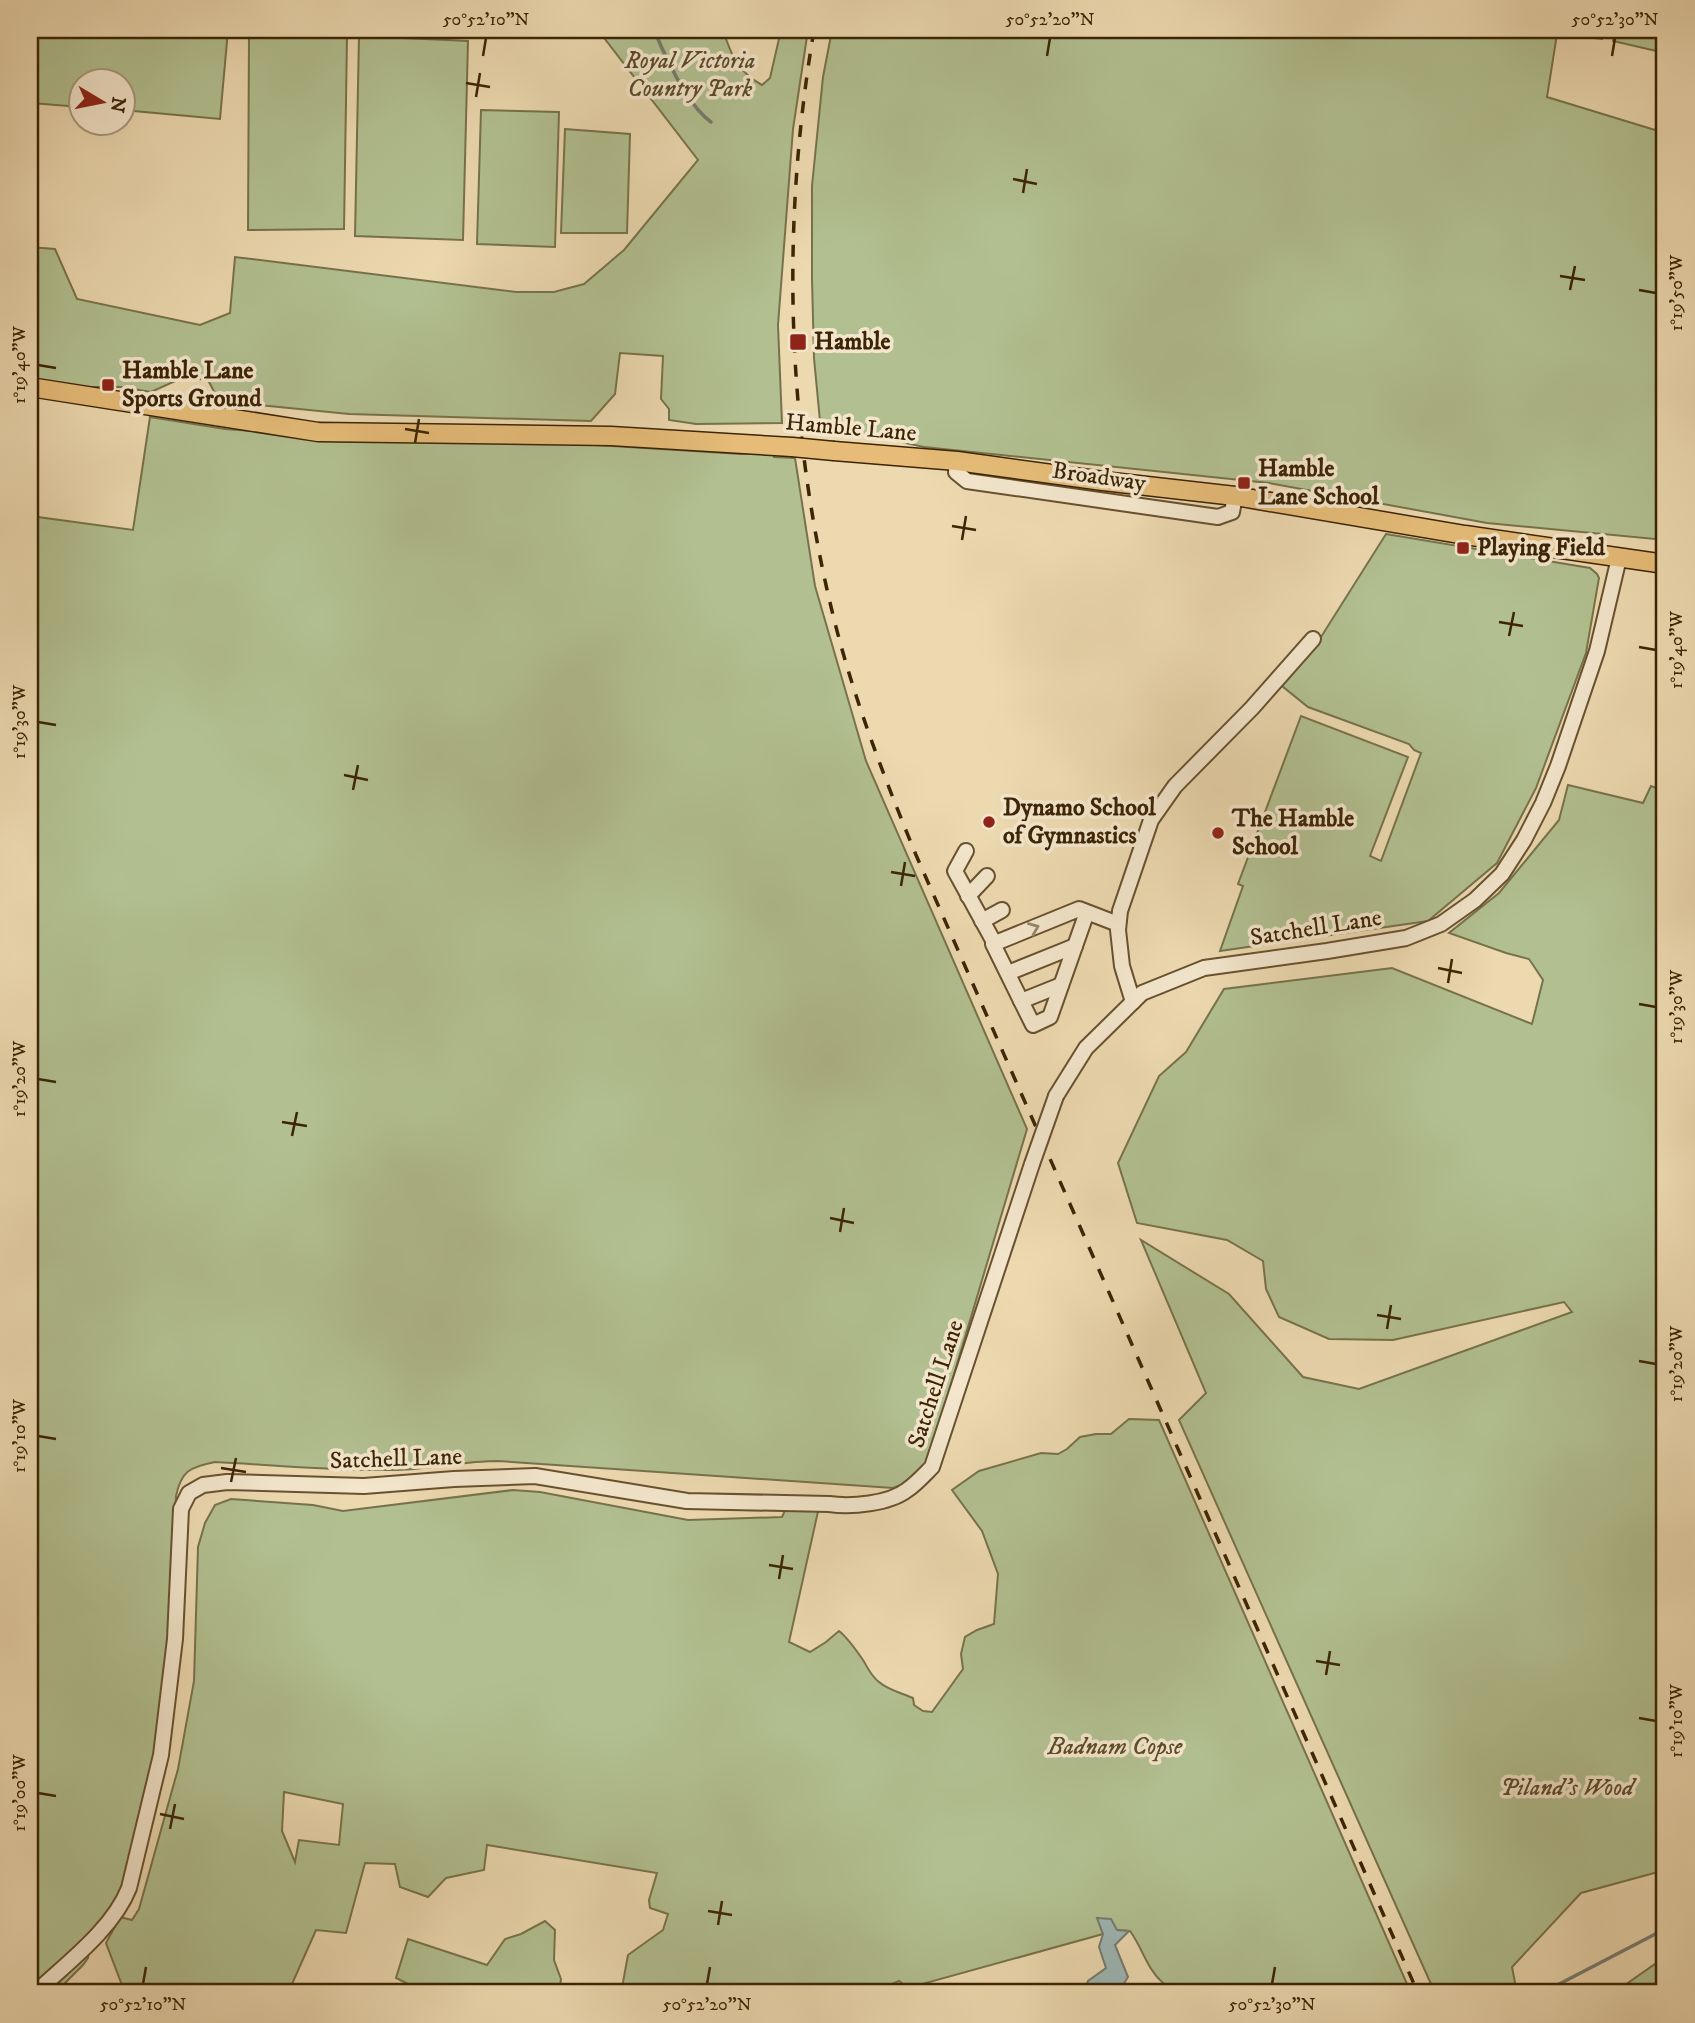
<svg xmlns="http://www.w3.org/2000/svg" width="1695" height="2023" font-family="'IM FELL DW Pica',serif">
<style>
.green{fill:#b2c091;stroke:#77724b;stroke-width:2;fill-rule:evenodd}
.water{fill:#9db7b6;stroke:#767c6f;stroke-width:2}
.lines{fill:none;stroke-linecap:round;stroke-linejoin:round}
.stream{stroke:#767c6f;stroke-width:3.5}
.minor-casing{stroke:#685130;stroke-width:18}
.major-casing{stroke:#3c2405;stroke-width:21}
.minor{stroke:#f3e6cc;stroke-width:14}
.major{stroke:#e6bc78;stroke-width:18}
.rail{stroke:#3c2405;stroke-width:3.5;stroke-dasharray:12 12;stroke-linecap:butt}
.minor-bridge-casing{stroke:#685130;stroke-width:18;stroke-linecap:butt}
.major-bridge-casing{stroke:#3c2405;stroke-width:21;stroke-linecap:butt}
.minor-bridge{stroke:#f3e6cc;stroke-width:14}
.major-bridge{stroke:#e6bc78;stroke-width:18}
.oneway{stroke:#988568}
.ticks{fill:none;stroke:#3c2405;stroke-width:2.5}
.poi-dot{fill:#8f2418;stroke:#f3e6cc;stroke-width:2.5}
.labels{text-anchor:middle;dominant-baseline:central;stroke-width:7;stroke-linejoin:round;paint-order:stroke}
.park-label{font-size:24px;font-style:italic;fill:#5a4b28;stroke:#f3e6cc}
.poi-label{font-size:24px;font-weight:bold;fill:#3c2405;stroke:#f3e6cc;text-anchor:start}
.street-label{font-size:24px;fill:#3c2405;stroke:#f3e6cc}
.neatline{fill:none;stroke:#3c2405;stroke-width:2.5}
.ticks-label{font-size:18px;text-anchor:middle;fill:#3c2405}
</style>
<rect width="100%" height="100%" fill="#edd9b0"/>
<filter id="stains"><feTurbulence type="fractalNoise" baseFrequency=".00286" numOctaves="4"/><feColorMatrix values="0 0 0 0 .2 0 0 0 0 .09 0 0 0 0 .02 0 0 0 .5 -.17"/></filter>
<radialGradient id="worn" r=".72"><stop offset=".6" stop-color="#630" stop-opacity="0"/><stop offset="1" stop-color="#630" stop-opacity=".3"/></radialGradient>
<g class="green">
<path d="M38,30H228L220,119L123,110L122,80H80V107L32,103Z"/>
<path d="M598,30H723C731,55 738,72 762,85L770,78L781,30H808L793,129L778,325L782,423L696,424L669,420V409L661,399L663,356L620,353L615,394L591,421L349,414L219,401L208,380L184,377L151,392L121,387H30V247L55,249L77,299L200,325L230,313L235,257L516,292H554L584,284L624,250L698,160Z"/>
<path d="M832,30H1604L1602,39L1557,34L1547,97L1665,133V540L1487,523L1269,483L924,447L833,427L820,421L814,358L812,279V186L823,77Z"/>
<path d="M1615,30H1665V53L1613,41Z"/>
<path d="M249,36L347,37L344,229L248,230Z"/>
<path d="M359,36L468,41L463,240L355,236Z"/>
<path d="M481,110L559,112L555,247L477,244Z"/>
<path d="M565,129L630,134L627,233H561Z"/>
<path d="M150,417L225,429L339,437L580,444L741,454L768,453L773,454L774,457L795,458L815,586L866,761L1027,1129L927,1465L911,1481L893,1488L498,1461C464,1461 431,1469 396,1470C336,1471 275,1465 215,1462C190,1467 181,1471 176,1496L172,1636L155,1757L119,1896L103,1919L87,1935L90,1940L88,1958L83,1965L55,1993H30V516L133,530Z"/>
<path d="M1386,534L1590,568L1597,574L1599,578L1586,653L1536,788L1497,863L1428,921L1220,951L1243,886L1238,884L1301,716L1408,757L1370,856L1381,861L1421,753L1414,750L1409,744L1308,707L1282,686L1321,637Z"/>
<path d="M1568,785L1643,803L1651,786L1665,791V1872H1658L1581,1893L1512,1967L1517,1993H1435L1179,1420L1206,1393L1141,1240L1229,1294L1303,1377L1359,1389L1572,1312L1564,1302L1393,1340L1329,1339L1279,1317L1266,1289L1263,1261L1227,1240L1137,1223L1118,1163L1159,1076L1186,1052L1224,989L1392,968L1532,1024L1543,980L1529,959L1506,953L1449,933L1499,893L1559,820Z"/>
<path d="M1129,1419L1159,1420L1411,1993H1182C1176,1990 1168,1987 1162,1982C1147,1969 1142,1947 1130,1931L1117,1930L1098,1919L1103,1934L908,1988L899,1981L887,1986L879,1993H621L628,1955L663,1930L668,1914L650,1908L649,1900L657,1873L487,1845L484,1870L446,1878L428,1897L400,1887L395,1864L365,1863L346,1933L316,1930L288,1993H125L106,1943L120,1917L132,1920L139,1909L178,1769L194,1681L198,1547L205,1523L215,1505L231,1499L313,1505L343,1511L513,1490L540,1492L688,1520L782,1517L789,1502L819,1507L789,1642L810,1652L826,1642L839,1631C848,1638 856,1650 863,1660C868,1668 871,1676 879,1682C888,1690 902,1693 913,1698L914,1705L923,1711L932,1712L963,1669L961,1654L965,1637L977,1630L994,1624L998,1574L982,1531L952,1490L979,1471L1041,1453L1058,1454L1067,1449L1080,1437L1096,1434H1111ZM284,1792L343,1804L339,1845L299,1840L295,1862L282,1831Z"/>
<path d="M545,1921L555,1930L554,1960L561,1979L559,1993H426L396,1978L408,1939L487,1965L505,1939L521,1934Z"/>
<path d="M1665,1957V1993H1614L1615,1992Z"/>
</g>
<path class="water" d="M1097,1918L1111,1919L1117,1930L1129,1931L1115,1945L1128,1977L1118,1993H1083L1088,1981L1106,1968L1099,1947L1103,1934Z"/>
<g class="lines">
<g class="stream">
<path d="M654,30C665,56 688,106 711,122"/>
<path d="M1542,1993L1665,1929"/>
</g>
<defs>
<g id="minor">
<path d="M957,461L956,472L967,481L1218,517L1232,512L1235,496"/>
<path d="M966,851L955,871L995,944"/>
<path d="M968,896L987,876"/>
<path d="M1087,912L1050,1017L1033,1025L993,944L1079,909L1118,924"/>
<path d="M982,921L1002,910"/>
<path d="M1008,973L1075,946"/>
<path d="M1021,1001L1061,985"/>
<path d="M1133,1002L1122,966L1118,930L1120,911L1151,820L1175,786L1252,708L1313,639"/>
<path d="M1056,1096L1086,1048L1142,993L1204,968L1327,951L1406,938L1441,924L1475,900L1502,874L1524,840L1543,803L1558,766L1597,651L1619,558"/>
<path d="M35,1993C67,1963 113,1929 129,1888L161,1755L175,1639L181,1509L189,1493L203,1485L227,1482L364,1486L454,1479L535,1476L687,1501L829,1504C851,1507 889,1504 907,1490C916,1484 924,1475 932,1467L1032,1164"/>
</g>
<g id="major">
<path d="M30,387L318,432L611,436L792,447"/>
<path d="M834,451L957,461L1103,481L1235,496L1465,535L1665,564"/>
</g>
</defs>
<use href="#minor" class="minor-casing"/>
<use href="#major" class="major-casing"/>
<use href="#minor" class="minor"/>
<use href="#major" class="major"/>
<path class="rail" d="M814,30C781,224 786,423 833,615C853,697 884,777 916,855L1418,1993"/>
<defs>
<path id="minor-bridge" d="M1032,1164L1056,1096"/>
<path id="major-bridge" d="M792,447L834,451"/>
</defs>
<use href="#minor-bridge" class="minor-bridge-casing"/>
<use href="#major-bridge" class="major-bridge-casing"/>
<use href="#minor-bridge" class="minor-bridge"/>
<use href="#major-bridge" class="major-bridge"/>
</g>
<defs><path id="oneway-chevron" d="M-2-3.5L2.5 0L-2 3.5" fill="none" stroke-width="1.6" stroke-linecap="round" stroke-linejoin="round" transform="scale(1.75)"/></defs>
<use class="oneway" href="#oneway-chevron" transform="translate(1034 928) rotate(-22)"/>
<path class="ticks" d="M483,56L486,38M1047,56L1050,38M1612,56L1615,38M466,83L490,87M476,97L480,73M1013,179L1037,184M1023,193L1027,169M1560,276L1585,280M1570,290L1575,266M1639,290L1656,293M38,365L56,368M405,429L429,433M415,443L419,419M952,526L976,530M962,540L966,516M1499,622L1523,626M1509,636L1514,612M1639,647L1656,650M38,722L56,725M344,775L368,780M353,790L358,765M891,872L915,876M901,886L905,862M1438,968L1462,973M1448,983L1452,959M1639,1004L1656,1007M38,1079L56,1082M282,1122L307,1126M292,1136L297,1112M830,1218L854,1223M840,1232L844,1208M1377,1315L1401,1319M1387,1329L1391,1305M1639,1361L1656,1364M38,1436L56,1439M221,1468L246,1472M231,1482L236,1458M769,1565L793,1569M779,1579L783,1555M1316,1661L1340,1665M1326,1675L1330,1651M1639,1718L1656,1721M38,1793L56,1796M160,1814L184,1819M170,1829L175,1804M708,1911L732,1915M718,1925L722,1901M143,1984L146,1967M707,1984L710,1967M1272,1984L1275,1967"/>
<g class="poi-dot">
<rect x="789" y="333" width="18" height="18" rx="3.5"/>
<rect x="101" y="378" width="14" height="14" rx="3.5"/>
<rect x="1237" y="476" width="14" height="14" rx="3.5"/>
<rect x="1456" y="541" width="14" height="14" rx="3.5"/>
<circle cx="989" cy="822" r="7"/>
<circle cx="1218" cy="833" r="7"/>
</g>
<g class="labels">
<g class="park-label">
<text x="690" y="61">Royal Victoria<tspan x="690" dy="28">Country Park</tspan></text>
<text x="1115" y="1747">Badnam Copse</text>
<text x="1567" y="1788">Piland's Wood</text>
</g>
<g class="poi-label">
<text x="814" y="342">Hamble</text>
<text x="122" y="371">Hamble Lane<tspan x="122" dy="28">Sports Ground</tspan></text>
<text x="1258" y="469">Hamble<tspan x="1258" dy="28">Lane School</tspan></text>
<text x="1477" y="548">Playing Field</text>
<text x="1003" y="808">Dynamo School<tspan x="1003" dy="28">of Gymnastics</tspan></text>
<text x="1232" y="819">The Hamble<tspan x="1232" dy="28">School</tspan></text>
</g>
<g class="street-label">
<text transform="translate(851 428) rotate(5)">Hamble Lane</text>
<text transform="translate(1099 477) rotate(8)">Broadway</text>
<text transform="translate(1316 928) rotate(-9)">Satchell Lane</text>
<text transform="translate(936 1384) rotate(-72)">Satchell Lane</text>
<text transform="translate(396 1459) rotate(-2)">Satchell Lane</text>
</g>
</g>
<rect width="1695" height="2023" fill="none" stroke="#edd9b0" stroke-width="77"/>
<g transform="translate(102 102) rotate(100)"><circle r="33" fill="#f3e6cc" stroke="#aa987c" stroke-width="2"/>
<path d="M0-5L12 26L0 18L-12 26Z" fill="#8f2418"/>
<text y="-10" font-size="19" font-weight="bold" text-anchor="middle" fill="#3c2405">N</text>
</g>
<rect x="38" y="38" width="1618" height="1946" class="neatline"/>
<g class="ticks-label">
<text x="486" y="25">50°52'10"N</text>
<text x="1050" y="25">50°52'20"N</text>
<text x="1615" y="25">50°52'30"N</text>
<text transform="translate(1676 293) rotate(-90)" y="6">1°19'50"W</text>
<text transform="translate(19 365) rotate(-90)" y="6">1°19'40"W</text>
<text transform="translate(1676 650) rotate(-90)" y="6">1°19'40"W</text>
<text transform="translate(19 722) rotate(-90)" y="6">1°19'30"W</text>
<text transform="translate(1676 1007) rotate(-90)" y="6">1°19'30"W</text>
<text transform="translate(19 1079) rotate(-90)" y="6">1°19'20"W</text>
<text transform="translate(1676 1364) rotate(-90)" y="6">1°19'20"W</text>
<text transform="translate(19 1436) rotate(-90)" y="6">1°19'10"W</text>
<text transform="translate(1676 1721) rotate(-90)" y="6">1°19'10"W</text>
<text transform="translate(19 1793) rotate(-90)" y="6">1°19'00"W</text>
<text x="143" y="2010">50°52'10"N</text>
<text x="707" y="2010">50°52'20"N</text>
<text x="1272" y="2010">50°52'30"N</text>
</g>
<rect width="100%" height="100%" filter="url(#stains)"/>
<rect width="100%" height="100%" fill="url(#worn)"/>
</svg>
